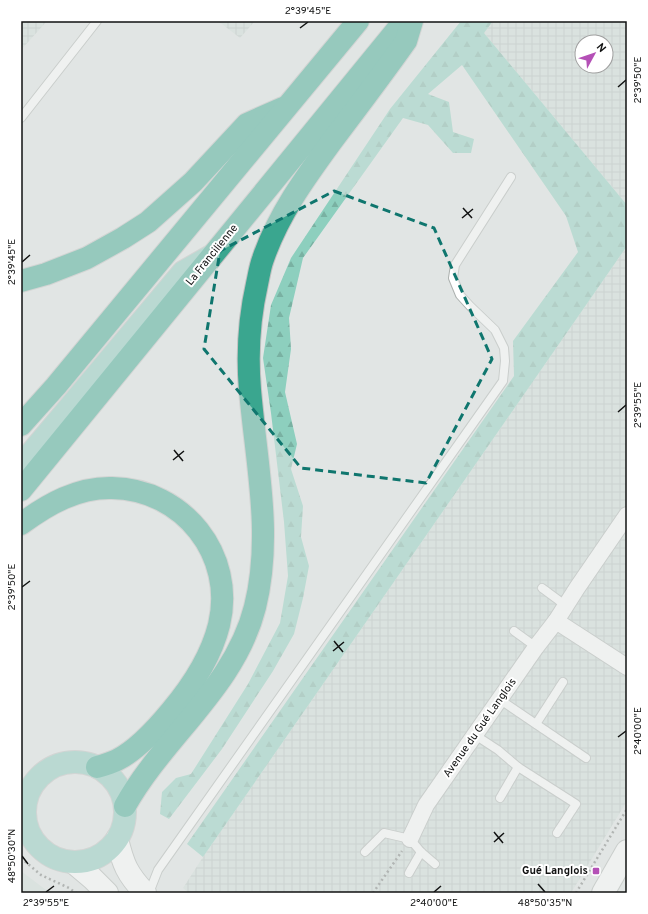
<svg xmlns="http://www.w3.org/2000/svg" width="648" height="914" font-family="Overpass,sans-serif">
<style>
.built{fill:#d0ddd9}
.industrial{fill:url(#industrial-grid);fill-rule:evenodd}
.forest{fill:url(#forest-firs)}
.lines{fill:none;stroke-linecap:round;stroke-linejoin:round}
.lane-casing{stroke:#acb1af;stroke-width:10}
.street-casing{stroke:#acb1af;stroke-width:18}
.secondary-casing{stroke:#acb1af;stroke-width:24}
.primary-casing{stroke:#c1c1c1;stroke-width:24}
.highway-casing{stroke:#c1c1c1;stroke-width:24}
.path{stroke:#777a79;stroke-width:2.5;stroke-dasharray:2 3;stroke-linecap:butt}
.lane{stroke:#fff;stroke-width:8}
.street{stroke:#fff;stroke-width:16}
.secondary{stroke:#fff;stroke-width:22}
.primary{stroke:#89cabc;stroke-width:22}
.highway{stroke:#3aa68f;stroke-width:22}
.marked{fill:none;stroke:#0f766e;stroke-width:3;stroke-dasharray:8 5;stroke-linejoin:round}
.ticks{fill:none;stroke:#111212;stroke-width:1.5}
.poi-dot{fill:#b450b6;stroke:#fff;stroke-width:1.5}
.labels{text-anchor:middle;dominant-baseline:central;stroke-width:4;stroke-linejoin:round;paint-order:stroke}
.street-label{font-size:11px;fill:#111212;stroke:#fff}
.poi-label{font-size:11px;font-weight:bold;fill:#111212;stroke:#fff;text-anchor:end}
.neatline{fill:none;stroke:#111212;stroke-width:1.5}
.ticks-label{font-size:10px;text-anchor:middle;fill:#111212}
</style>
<defs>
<pattern id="industrial-grid" width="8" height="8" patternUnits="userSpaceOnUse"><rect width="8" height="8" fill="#d0ddd9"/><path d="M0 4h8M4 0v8" fill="none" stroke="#b2bdb9"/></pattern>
<pattern id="forest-firs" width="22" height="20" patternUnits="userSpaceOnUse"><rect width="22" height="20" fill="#8dcfbe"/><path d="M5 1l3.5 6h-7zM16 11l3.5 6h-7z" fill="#79b1a2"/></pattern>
</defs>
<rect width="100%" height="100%" fill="#e1e5e4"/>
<path class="built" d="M21,871L50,893H21Z"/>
<g class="industrial">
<path d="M21,21H47L21,50Z"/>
<path d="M218,21H255L240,38Z"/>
<path d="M493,21H627V205L484,33ZM582,42H606V66H582Z"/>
<path d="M627,246V801L571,893H189L183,888L203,857Z"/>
</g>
<path class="forest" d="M461,21H493L484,33L627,205V246L203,857L187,844L514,376L513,341L578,252L566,216L462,65L428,94L449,102L453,132L474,139L471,153H453L428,125L403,118L303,258L289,318L291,349L285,392L297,444L291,469L303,506L301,537L309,566L303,598L294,634L273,671L222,749L169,819L160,814L162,792L176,778L191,774L248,684L280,623L288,576L284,522L271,413L263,358L271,305L291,258L390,109Z"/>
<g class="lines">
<defs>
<g id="lane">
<path d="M21,118L97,21"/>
<path d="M542,588L565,605"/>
<path d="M514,631L536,647"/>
<path d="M499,699L586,758"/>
<path d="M536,724L563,682"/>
<path d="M475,735L498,750L518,767L576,804L557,833"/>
<path d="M500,798L518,767"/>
<path d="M365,852L384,833L410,839L421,852L435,864"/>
<path d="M409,873L421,852"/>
<path d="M149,893L158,870L503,381L505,361L504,348L495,330L470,306L460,295L453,278L455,265L511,177"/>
</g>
<g id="street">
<path d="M556,621L627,667"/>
<path d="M410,839L426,805L536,647L556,621L577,588L627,515"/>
</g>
<g id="secondary">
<path d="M117,839C123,864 127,874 145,893"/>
<path d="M73,862L92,878L107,893"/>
<path d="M603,893L627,851"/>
</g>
<g id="primary">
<path d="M21,465L183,272L211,256"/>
<circle cx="75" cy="812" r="50"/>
</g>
<g id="highway">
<path d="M21,281L46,274L87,258L123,238L148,222L193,182L247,124L283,108"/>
<path d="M21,425L56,386L358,21"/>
<path d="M21,490L400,26"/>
<path d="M21,524C48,504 78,487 112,488C183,489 236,555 219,625C211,657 192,686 171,711C157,728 137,750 117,760C111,763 104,765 97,767"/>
<path d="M125,806C164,736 235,687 255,607C273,535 256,462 250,390C247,354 249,319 257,284C259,275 260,267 263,259C278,215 305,178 332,141C357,108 382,75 406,41L412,21"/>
</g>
</defs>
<use href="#lane" class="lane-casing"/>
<use href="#street" class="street-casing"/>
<use href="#secondary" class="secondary-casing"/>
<use href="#primary" class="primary-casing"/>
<use href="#highway" class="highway-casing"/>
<g class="path">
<path d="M21,858L41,875L69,888L76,893"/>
<path d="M373,893L402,851"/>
<path d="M576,893L627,809"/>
</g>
<use href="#lane" class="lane"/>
<use href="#street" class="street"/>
<use href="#secondary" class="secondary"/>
<use href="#primary" class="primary"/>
<use href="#highway" class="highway"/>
</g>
<path d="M0 0H648V914H0ZM334,191L434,228L492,359L426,483L301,468L204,349L220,251Z" fill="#e1e5e4" fill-opacity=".55" fill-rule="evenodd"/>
<path class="marked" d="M334,191L434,228L492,359L426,483L301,468L204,349L220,251Z"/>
<path class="ticks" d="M300,28L308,22M618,87L626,80M463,208L472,218M462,218L473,209M22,262L30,255M618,412L626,405M174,450L183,461M173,460L184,451M22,587L30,581M334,641L343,652M333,651L344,642M618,737L626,731M494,832L503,843M494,842L504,833M22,856L28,864M538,884L545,892M46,892L54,886M434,892L441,886"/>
<rect class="poi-dot" x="592" y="867" width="8" height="8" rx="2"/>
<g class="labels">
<g class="street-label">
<text transform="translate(212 255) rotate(-51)">La Francilienne</text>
<text transform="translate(480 728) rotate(-55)">Avenue du Gué Langlois</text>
</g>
<g class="poi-label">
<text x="588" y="871">Gué Langlois</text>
</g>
</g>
<rect width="648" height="914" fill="none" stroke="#ffffff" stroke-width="44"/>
<g transform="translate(594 54) rotate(50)"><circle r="19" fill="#ffffff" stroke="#a0a0a0"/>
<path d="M0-3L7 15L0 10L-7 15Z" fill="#b450b6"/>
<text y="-6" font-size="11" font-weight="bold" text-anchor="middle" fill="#111212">N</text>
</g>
<rect x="22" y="22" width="604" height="870" class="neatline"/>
<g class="ticks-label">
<text x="308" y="14">2°39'45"E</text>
<text transform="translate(637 80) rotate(-90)" y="4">2°39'50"E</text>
<text transform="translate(11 262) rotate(-90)" y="4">2°39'45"E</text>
<text transform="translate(637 405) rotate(-90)" y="4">2°39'55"E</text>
<text transform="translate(11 587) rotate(-90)" y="4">2°39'50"E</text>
<text transform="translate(637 731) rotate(-90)" y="4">2°40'00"E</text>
<text transform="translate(11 856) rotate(-90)" y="4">48°50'30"N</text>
<text x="46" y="906">2°39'55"E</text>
<text x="434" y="906">2°40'00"E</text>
<text x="545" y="906">48°50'35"N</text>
</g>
</svg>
